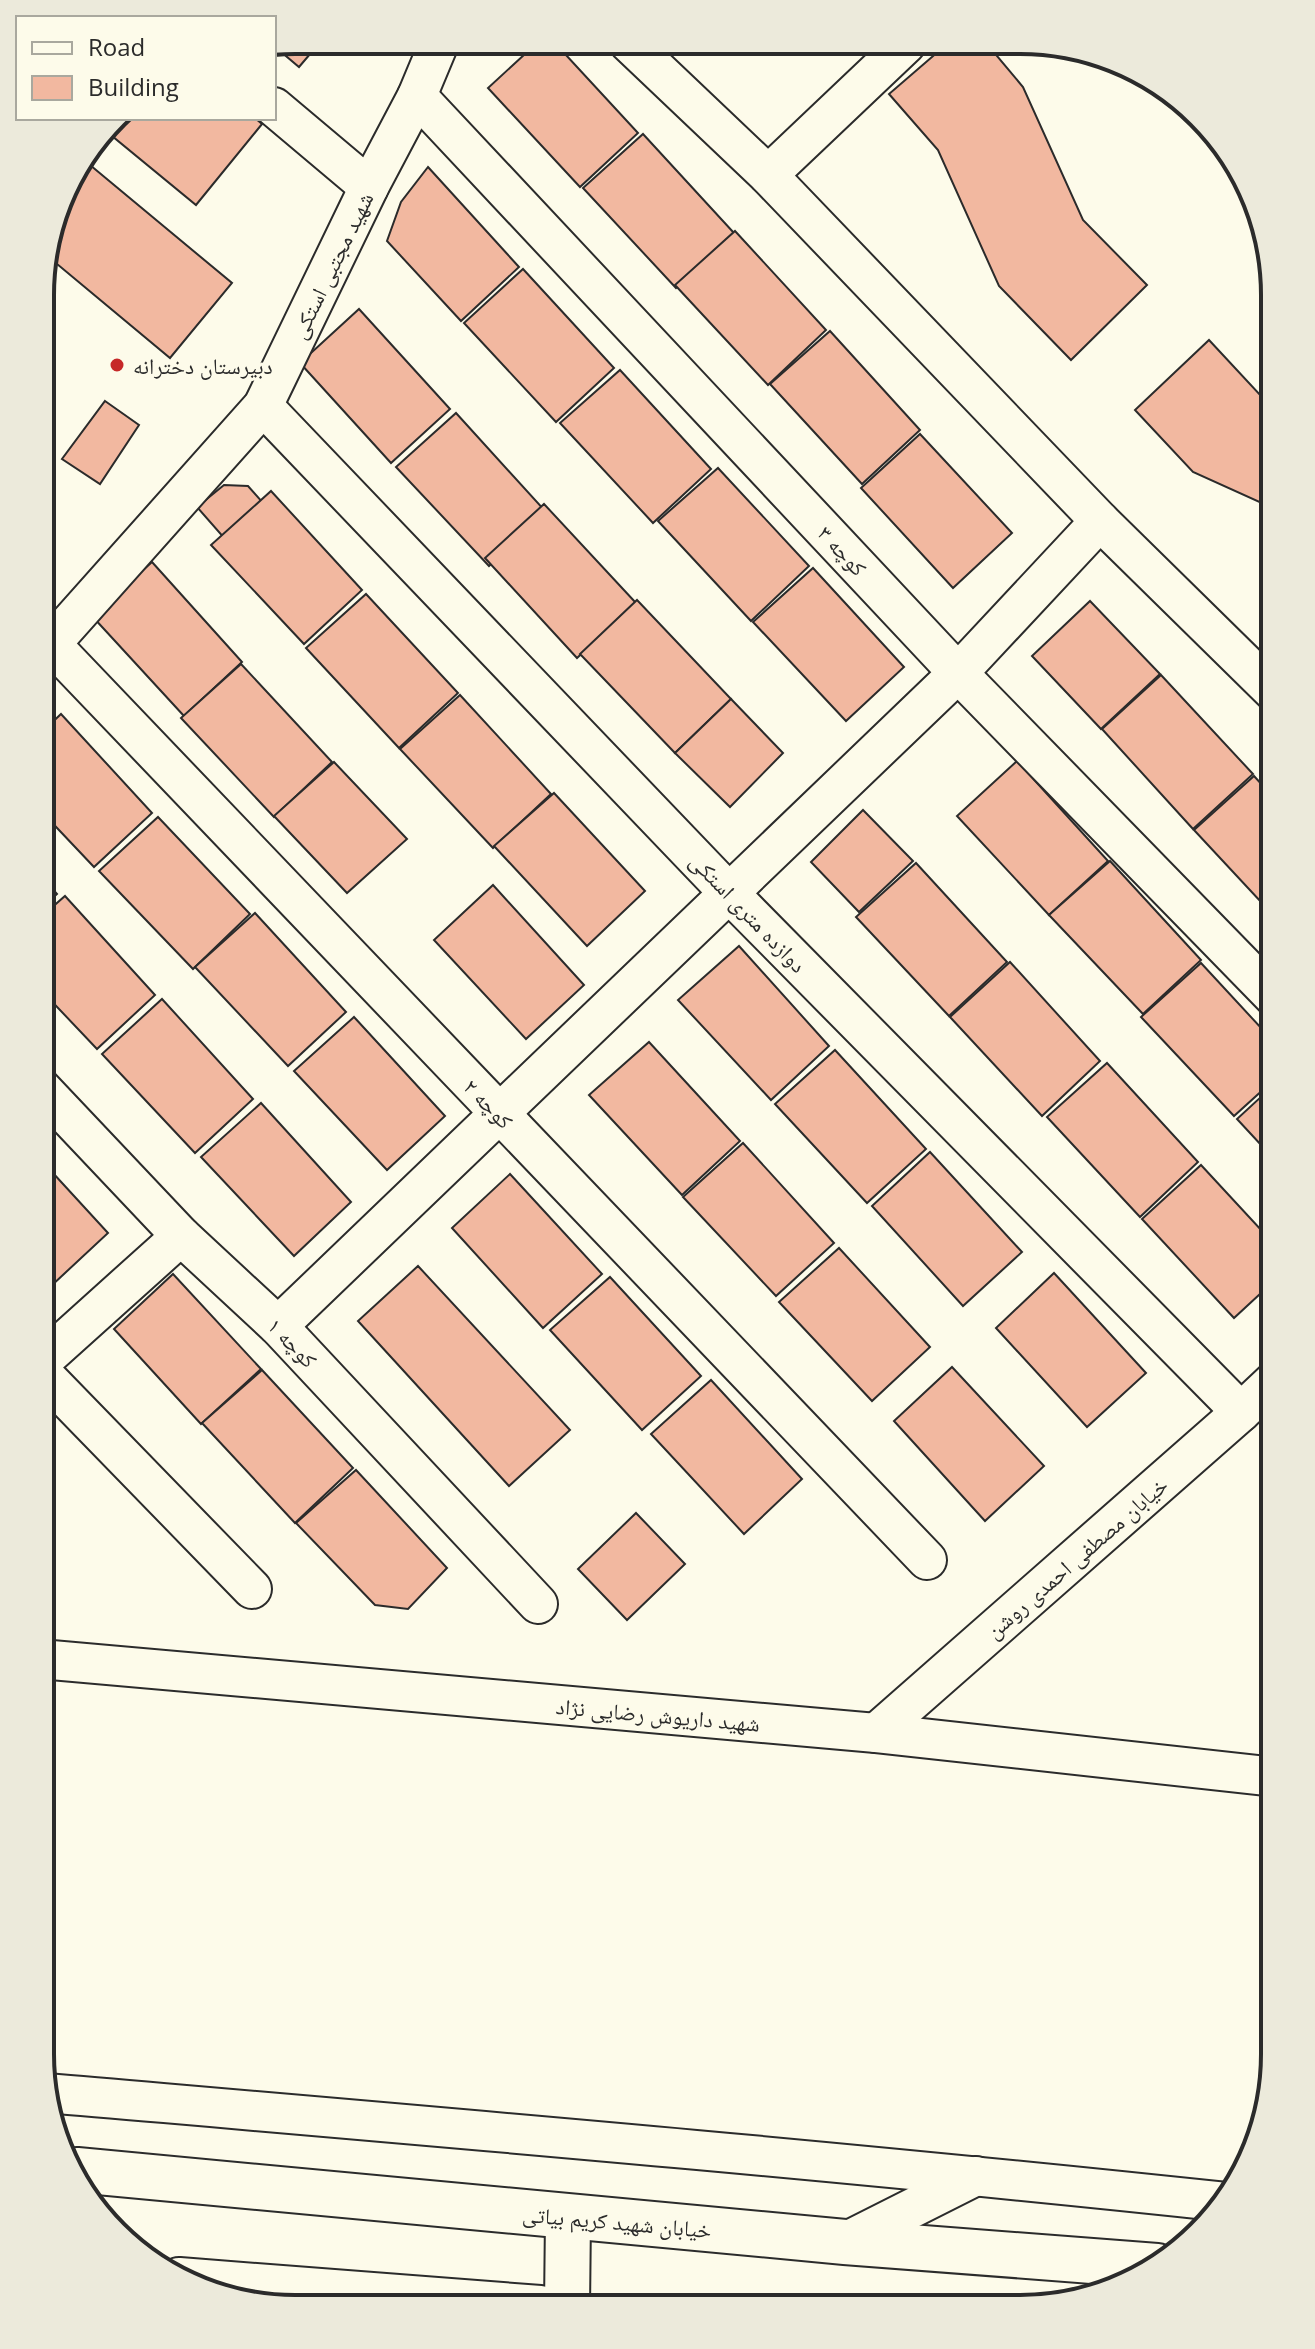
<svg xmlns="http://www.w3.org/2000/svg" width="1315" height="2349" font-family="'Open Sans','Noto Naskh Arabic',sans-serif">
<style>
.building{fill:#f2b8a0;stroke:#2b2b2b;stroke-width:2}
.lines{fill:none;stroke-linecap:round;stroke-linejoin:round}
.minor-casing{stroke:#2b2b2b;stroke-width:42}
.secondary-casing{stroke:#2b2b2b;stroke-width:48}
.minor{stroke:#fdfbea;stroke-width:38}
.secondary{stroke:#fdfbea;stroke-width:44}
.poi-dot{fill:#c62828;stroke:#fdfbea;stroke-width:3}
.labels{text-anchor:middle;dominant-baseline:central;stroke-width:6;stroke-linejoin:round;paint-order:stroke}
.street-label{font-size:22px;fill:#2b2b2b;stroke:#fdfbea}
.poi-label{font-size:22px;fill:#2b2b2b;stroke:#fdfbea;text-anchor:start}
.rim{fill:none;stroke:#2b2b2b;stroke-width:4}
</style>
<rect width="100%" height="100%" fill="#fdfbea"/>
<g class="building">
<path d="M295,40H322L299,67L274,46Z"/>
<path d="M538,42H554L638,133L580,187L488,88Z"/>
<path d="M947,44H987L1023,87L1083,220L1147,285L1071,360L999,286L938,150L889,94Z"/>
<path d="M116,118H255L262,124L196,205L106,131Z"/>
<path d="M643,134L734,233L676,288L583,188Z"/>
<path d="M84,160L232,283L170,358L45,254L67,182Z"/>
<path d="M428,167L519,267L461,321L387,241L401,202Z"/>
<path d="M735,231L826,330L768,385L675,285Z"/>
<path d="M523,269L614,368L556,422L464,323Z"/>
<path d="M359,309L450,409L391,463L300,363Z"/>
<path d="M830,331L920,430L862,484L770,384Z"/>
<path d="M1209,340L1261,396L1275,402V509L1193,472L1135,410Z"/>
<path d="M620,370L711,469L653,523L560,423Z"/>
<path d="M105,401L139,425L100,484L62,459Z"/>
<path d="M456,413L546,512L489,566L396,467Z"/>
<path d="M920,434L1012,533L953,588L861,488Z"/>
<path d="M718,468L809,566L751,621L658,521Z"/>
<path d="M224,485L248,486L279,521L240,556L197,507Z"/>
<path d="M271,491L362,590L304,644L211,545Z"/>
<path d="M544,504L636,603L577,658L485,558Z"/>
<path d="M152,562L242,662L184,716L92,616Z"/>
<path d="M813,568L904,667L846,721L753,622Z"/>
<path d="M366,594L458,693L399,748L306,648Z"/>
<path d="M637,600L731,699L675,753L580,654Z"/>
<path d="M1090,601L1160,674L1101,729L1032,656Z"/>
<path d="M241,664L332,762L274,817L181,718Z"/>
<path d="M1161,675L1253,774L1193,829L1102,729Z"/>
<path d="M460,695L551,794L493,848L400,749Z"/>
<path d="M731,699L783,753L730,807L675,753Z"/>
<path d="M61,714L152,813L94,867L41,811L42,732Z"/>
<path d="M1017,761L1108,861L1049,915L957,816Z"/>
<path d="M334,762L407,839L347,893L274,816Z"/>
<path d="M1254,776L1275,799V917L1194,830Z"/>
<path d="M554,793L645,891L587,946L494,846Z"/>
<path d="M863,810L913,861L859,912L811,862Z"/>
<path d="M158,817L250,914L193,969L99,871Z"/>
<path d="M1110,861L1201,960L1143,1014L1049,915Z"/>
<path d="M916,863L1007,962L949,1016L856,917Z"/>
<path d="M41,876L57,894L41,909Z"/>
<path d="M493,885L584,985L526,1039L434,940Z"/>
<path d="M65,896L155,995L97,1049L41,990V917Z"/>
<path d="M255,913L346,1012L288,1066L195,967Z"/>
<path d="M739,946L829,1046L771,1100L678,1000Z"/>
<path d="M1010,962L1100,1061L1042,1116L950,1017Z"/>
<path d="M1201,963L1275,1043V1079L1234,1116L1141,1017Z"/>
<path d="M162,999L253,1099L195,1153L102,1054Z"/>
<path d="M354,1017L445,1116L387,1170L294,1071Z"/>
<path d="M649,1042L740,1141L682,1195L589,1095Z"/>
<path d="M835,1050L926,1149L867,1203L775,1104Z"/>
<path d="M1107,1063L1198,1162L1140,1217L1047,1117Z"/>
<path d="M1275,1084V1160L1237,1119Z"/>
<path d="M261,1103L351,1202L294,1256L201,1157Z"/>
<path d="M743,1143L834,1243L776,1296L683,1197Z"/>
<path d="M930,1152L1022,1252L963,1306L872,1206Z"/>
<path d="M41,1160L108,1233L50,1287L41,1277Z"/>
<path d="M1201,1165L1275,1245V1280L1234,1318L1142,1219Z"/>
<path d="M510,1174L602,1274L543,1328L452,1228Z"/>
<path d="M839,1248L930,1347L872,1401L779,1302Z"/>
<path d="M418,1266L570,1430L509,1486L358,1321Z"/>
<path d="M1054,1273L1146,1373L1087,1427L996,1328Z"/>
<path d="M173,1274L261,1369L201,1424L114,1329Z"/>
<path d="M610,1277L701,1376L642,1430L550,1330Z"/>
<path d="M952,1367L1044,1466L985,1521L894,1421Z"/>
<path d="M262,1370L353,1468L295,1523L202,1423Z"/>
<path d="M711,1380L802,1479L744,1534L651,1434Z"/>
<path d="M356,1470L447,1568L408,1609L375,1605L296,1523Z"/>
<path d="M636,1513L685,1564L627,1620L578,1569Z"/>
</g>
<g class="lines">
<defs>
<g id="minor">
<path d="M628,42L768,175L1100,521L1275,693"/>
<path d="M417,96L958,673L1275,998"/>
<path d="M274,107L369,187"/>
<path d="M768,175L906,44"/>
<path d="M263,406L730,894L1241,1412"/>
<path d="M51,644L927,1560"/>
<path d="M42,654L263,406L369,187L417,96L440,41"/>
<path d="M41,1088L181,1236L278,1326L538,1604"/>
<path d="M278,1326L958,673L1100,521"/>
<path d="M41,1362L181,1236"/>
<path d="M41,1372L252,1589"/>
<path d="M40,1659L876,1733L1275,1777"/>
<path d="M876,1733L1241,1412L1275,1380"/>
<path d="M47,2093C440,2127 833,2160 1226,2202"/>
<path d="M845,2242L976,2176"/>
</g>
<g id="secondary">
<path d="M77,2170L845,2242L1157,2266"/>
<path d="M179,2280L540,2308"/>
<path d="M567,2308L568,2217"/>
</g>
</defs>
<use href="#minor" class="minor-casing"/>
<use href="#secondary" class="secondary-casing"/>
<use href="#minor" class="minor"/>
<use href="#secondary" class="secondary"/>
</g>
<circle class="poi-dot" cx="117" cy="365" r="8"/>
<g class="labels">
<g class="street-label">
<text transform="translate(331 265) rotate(-64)">شهید مجتبی استکی</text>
<text transform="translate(843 550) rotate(47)">کوچه ۳</text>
<text transform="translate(749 912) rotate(46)">دوازده متری استکی</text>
<text transform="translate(489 1103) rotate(46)">کوچه ۲</text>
<text transform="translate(293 1342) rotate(46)">کوچه ۱</text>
<text transform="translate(1076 1557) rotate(-41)">خیابان مصطفی احمدی روشن</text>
<text transform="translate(658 1714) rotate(5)">شهید داریوش رضایی نژاد</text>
<text transform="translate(617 2221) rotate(5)">خیابان شهید کریم بیاتی</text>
</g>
<g class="poi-label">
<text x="133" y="365">دبیرستان دخترانه</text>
</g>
</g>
<path d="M0 0H1315V2349H0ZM295 54H1020A241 241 0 0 1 1261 295V2054A241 241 0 0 1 1020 2295H295A241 241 0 0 1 54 2054V295A241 241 0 0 1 295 54Z" fill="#eceadb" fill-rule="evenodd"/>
<path class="rim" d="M295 54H1020A241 241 0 0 1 1261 295V2054A241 241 0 0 1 1020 2295H295A241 241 0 0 1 54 2054V295A241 241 0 0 1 295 54Z"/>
<rect x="16" y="16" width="260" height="104" fill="#fdfbea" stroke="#a9a89e" stroke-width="2"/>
<rect x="32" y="42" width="40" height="12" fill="#fdfbea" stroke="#a9a89e" stroke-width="2"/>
<text x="88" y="56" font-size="24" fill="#2b2b2b">Road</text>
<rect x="32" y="76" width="40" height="24" fill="#f2b8a0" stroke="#a9a89e" stroke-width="2"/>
<text x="88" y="96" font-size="24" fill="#2b2b2b">Building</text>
</svg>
